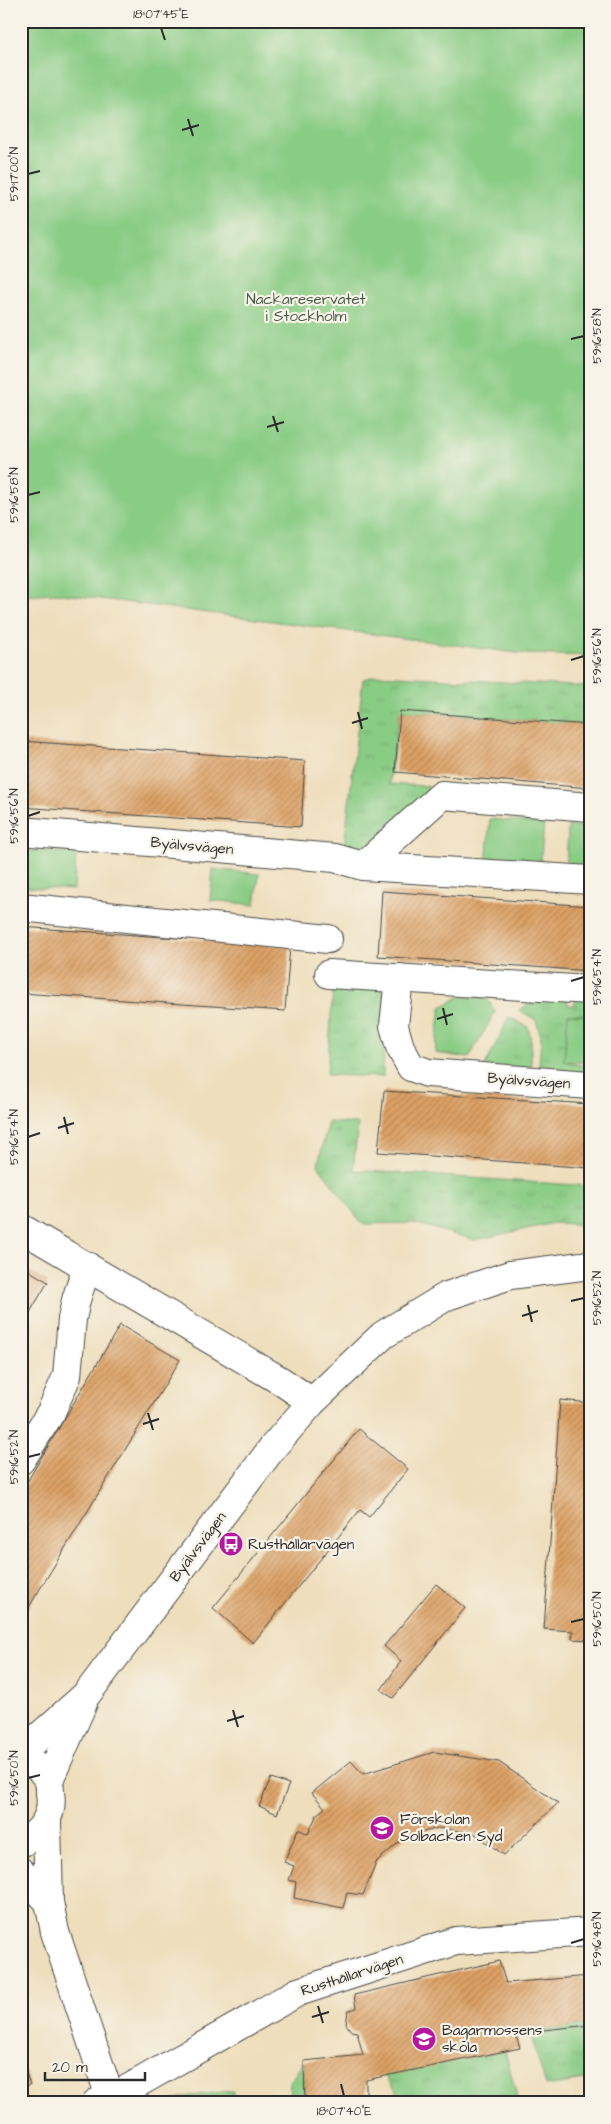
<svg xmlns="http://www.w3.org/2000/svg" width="611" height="2124" font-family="'Architects Daughter',sans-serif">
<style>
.grass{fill:url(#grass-tufts);stroke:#5a7c58}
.green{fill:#89cc84;stroke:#5a7c58}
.building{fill:url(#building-hatch)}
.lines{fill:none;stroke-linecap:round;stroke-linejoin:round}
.minor-casing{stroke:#484641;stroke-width:30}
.minor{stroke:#fff;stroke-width:28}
.ticks{fill:none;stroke:#2b2b2b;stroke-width:2}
.labels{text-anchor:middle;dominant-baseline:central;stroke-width:4.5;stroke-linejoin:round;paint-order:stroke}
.park-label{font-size:15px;fill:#475b46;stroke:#f7f3e8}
.street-label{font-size:15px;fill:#2b2b2b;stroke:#f7f3e8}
.poi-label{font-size:15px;fill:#2b2b2b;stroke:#f7f3e8;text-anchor:start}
.neatline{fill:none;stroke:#2b2b2b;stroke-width:2}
.ticks-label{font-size:12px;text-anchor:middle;fill:#2b2b2b}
</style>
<defs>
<pattern id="grass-tufts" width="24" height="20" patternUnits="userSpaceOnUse" patternTransform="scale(1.25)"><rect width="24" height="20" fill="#89cc84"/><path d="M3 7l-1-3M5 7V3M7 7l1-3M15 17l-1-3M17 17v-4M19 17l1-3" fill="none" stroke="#76af72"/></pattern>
<pattern id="building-hatch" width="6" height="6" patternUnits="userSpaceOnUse" patternTransform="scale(1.25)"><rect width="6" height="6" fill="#dda165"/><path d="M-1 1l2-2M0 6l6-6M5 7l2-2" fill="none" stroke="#b38353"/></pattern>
</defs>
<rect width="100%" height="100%" fill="#f7f3e8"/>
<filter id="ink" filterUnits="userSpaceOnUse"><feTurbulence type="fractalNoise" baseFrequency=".02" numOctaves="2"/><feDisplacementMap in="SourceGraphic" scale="10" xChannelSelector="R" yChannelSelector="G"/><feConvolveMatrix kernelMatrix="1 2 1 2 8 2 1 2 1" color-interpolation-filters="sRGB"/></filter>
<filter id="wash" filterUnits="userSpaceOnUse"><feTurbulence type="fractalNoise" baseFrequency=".0096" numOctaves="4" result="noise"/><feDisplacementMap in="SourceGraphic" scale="20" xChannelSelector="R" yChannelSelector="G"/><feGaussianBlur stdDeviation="1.12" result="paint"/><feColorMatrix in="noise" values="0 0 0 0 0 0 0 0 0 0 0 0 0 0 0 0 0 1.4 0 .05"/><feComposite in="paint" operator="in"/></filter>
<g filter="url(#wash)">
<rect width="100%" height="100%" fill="#eedebc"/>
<g class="grass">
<path d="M379,675L590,687V725L400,711L389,784L428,786V797L359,854L344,847L363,679Z"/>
<path d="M334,975L385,977L383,1077L327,1075Z"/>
<path d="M544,996L567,998L568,1005H574L577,998L590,999V1016L569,1014L564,1061L590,1068V1085L538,1082L541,1037L536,1020L519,1010Z"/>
<path d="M509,1017L528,1027L531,1041V1072L484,1068Z"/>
<path d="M328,1122L358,1124L353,1170L590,1186V1225L554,1223L475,1240L414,1223L362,1224L318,1165Z"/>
<path d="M589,2025L590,2076L585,2080L546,2086L530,2032Z"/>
<path d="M505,2051L517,2097L492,2103H406L384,2075Z"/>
<path d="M304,2061L305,2103H289L290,2082Z"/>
<path d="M233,2091V2103H167L182,2097Z"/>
</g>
<g class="green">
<path d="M21,21H590V656L525,654L55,593L21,595Z"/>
<path d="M490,819L544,824L540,869L486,866Z"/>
<path d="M568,826L590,827V871L566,869Z"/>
<path d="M21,850L76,853L74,890L21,887Z"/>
<path d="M213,869L259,874L255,905L210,900Z"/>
<path d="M461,996L487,998L495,1012L469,1058L435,1053L441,1007Z"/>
<path d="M568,1014L590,1016V1063L564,1061Z"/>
</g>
<g id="blocks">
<g class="building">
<path d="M400,711L590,725V788L395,772Z"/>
<path d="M21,741L305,761L301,827L21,807Z"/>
<path d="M382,891L590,906V971L378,956Z"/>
<path d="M21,927L290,946L285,1011L21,993Z"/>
<path d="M384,1091L590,1104V1168L378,1152Z"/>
<path d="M21,1266L48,1282L21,1327Z"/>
<path d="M120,1325L180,1360L21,1620V1492Z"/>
<path d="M560,1400L590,1403V1640L572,1639L573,1631L544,1629Z"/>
<path d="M359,1429L408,1469L369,1517L360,1510L253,1643L213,1608Z"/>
<path d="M436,1584L465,1608L393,1698L381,1690L401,1661L384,1646Z"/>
<path d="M434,1752L499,1762L558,1803L504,1855L474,1833L438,1828L405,1837L377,1861L363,1895L347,1893L343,1908L294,1898L296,1882L289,1880L294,1866L284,1862L298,1829L308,1834L317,1814L325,1808L312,1793L351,1761L363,1774Z"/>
<path d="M271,1778L289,1784L277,1814L259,1806Z"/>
<path d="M499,1961L506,1983L590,1976V2025L515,2033L520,2048L366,2080V2103H305L304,2061L363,2055L357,2032L351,2031L346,2024L348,2011L356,2008L354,1995Z"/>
<path d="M21,2057L30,2085L21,2087Z"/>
</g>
</g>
</g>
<g filter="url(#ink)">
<use href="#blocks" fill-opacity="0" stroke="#484641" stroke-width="1"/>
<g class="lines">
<defs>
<g id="minor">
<path d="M21,831L335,858L363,866L590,880"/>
<path d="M363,866L442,795L590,807"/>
<path d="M21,907L328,939"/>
<path d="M329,974L590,990"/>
<path d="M399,978L394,1026L400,1047L411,1067L428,1073L590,1085"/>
<path d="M21,1228L281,1381L312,1402"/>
<path d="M21,1460L51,1412L67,1376L72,1319L76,1300L87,1266"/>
<path d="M21,1753L87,1694L273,1447L312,1402L383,1335L447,1296L510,1275L590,1265"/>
<path d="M21,1753C31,1761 40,1767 47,1778C50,1782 50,1788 50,1793C54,1816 41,1833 21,1843"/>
<path d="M49,1780L83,1703"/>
<path d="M47,1821L49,1902L55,1932L112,2103"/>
<path d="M21,1872L49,1902"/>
<path d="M96,2103L110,2099L298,1992L456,1941L590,1932"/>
</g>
</defs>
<use href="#minor" class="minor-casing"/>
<use href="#minor" class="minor"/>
</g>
</g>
<path class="ticks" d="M161,28L165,40M188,119L193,136M182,130L199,125M28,174L40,171M571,339L584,336M273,416L278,432M267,427L284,422M28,495L40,492M571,660L584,656M358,712L362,729M352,723L368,718M28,816L40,812M571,981L584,977M443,1008L447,1025M437,1019L453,1014M64,1117L68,1134M58,1128L74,1123M28,1137L40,1133M571,1301L584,1298M528,1305L532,1322M522,1316L538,1311M148,1413L153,1430M143,1424L159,1419M28,1457L40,1454M571,1622L584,1619M233,1710L238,1727M227,1721L244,1716M28,1778L40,1775M571,1943L584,1939M318,2006L323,2023M312,2017L329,2012M341,2084L344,2096"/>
<defs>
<symbol id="bus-disc" viewBox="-11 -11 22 22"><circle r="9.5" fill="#b5179e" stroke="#f7f3e8"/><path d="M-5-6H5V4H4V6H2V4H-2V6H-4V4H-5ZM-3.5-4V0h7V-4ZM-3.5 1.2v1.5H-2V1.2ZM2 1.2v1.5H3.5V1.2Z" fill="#fff"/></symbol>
<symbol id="school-disc" viewBox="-11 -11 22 22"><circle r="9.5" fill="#b5179e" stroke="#f7f3e8"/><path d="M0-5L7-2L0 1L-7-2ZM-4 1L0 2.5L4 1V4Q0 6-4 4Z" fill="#fff"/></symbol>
</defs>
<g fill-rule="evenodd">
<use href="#bus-disc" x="217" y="1530" width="28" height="28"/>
<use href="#school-disc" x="368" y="1814" width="28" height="28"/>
<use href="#school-disc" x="410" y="2025" width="28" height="28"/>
</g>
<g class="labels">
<g class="park-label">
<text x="306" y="299">Nackareservatet<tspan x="306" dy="17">i Stockholm</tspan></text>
</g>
<g class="street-label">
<text transform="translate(192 846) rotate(5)">Byälvsvägen</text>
<text transform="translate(529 1081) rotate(4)">Byälvsvägen</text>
<text transform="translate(198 1547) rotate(-53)">Byälvsvägen</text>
<text transform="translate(352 1975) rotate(-18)">Rusthållarvägen</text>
</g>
<g class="poi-label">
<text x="248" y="1544">Rusthållarvägen</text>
<text x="400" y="1819">Förskolan<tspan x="400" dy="17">Solbacken Syd</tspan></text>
<text x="442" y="2030">Bagarmossens<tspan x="442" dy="17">skola</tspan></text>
</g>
</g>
<rect width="611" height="2124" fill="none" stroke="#f7f3e8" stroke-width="55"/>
<path d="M45 2072v8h100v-8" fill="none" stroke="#2b2b2b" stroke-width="2.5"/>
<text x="52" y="2072" font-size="15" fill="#2b2b2b" stroke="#f7f3e8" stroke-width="4" paint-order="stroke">20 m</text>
<rect x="28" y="28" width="556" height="2068" class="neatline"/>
<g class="ticks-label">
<text x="161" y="18">18°07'45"E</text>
<text transform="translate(14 174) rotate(-90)" y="4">59°17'00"N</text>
<text transform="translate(597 336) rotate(-90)" y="4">59°16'58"N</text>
<text transform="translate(14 495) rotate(-90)" y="4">59°16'58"N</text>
<text transform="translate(597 656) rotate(-90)" y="4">59°16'56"N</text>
<text transform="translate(14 816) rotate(-90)" y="4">59°16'56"N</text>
<text transform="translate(597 977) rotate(-90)" y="4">59°16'54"N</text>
<text transform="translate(14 1137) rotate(-90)" y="4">59°16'54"N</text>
<text transform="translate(597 1298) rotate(-90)" y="4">59°16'52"N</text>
<text transform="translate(14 1457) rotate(-90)" y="4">59°16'52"N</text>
<text transform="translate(597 1619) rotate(-90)" y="4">59°16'50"N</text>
<text transform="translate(14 1778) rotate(-90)" y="4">59°16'50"N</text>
<text transform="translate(597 1939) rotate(-90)" y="4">59°16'48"N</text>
<text x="344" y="2115">18°07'40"E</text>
</g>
</svg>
